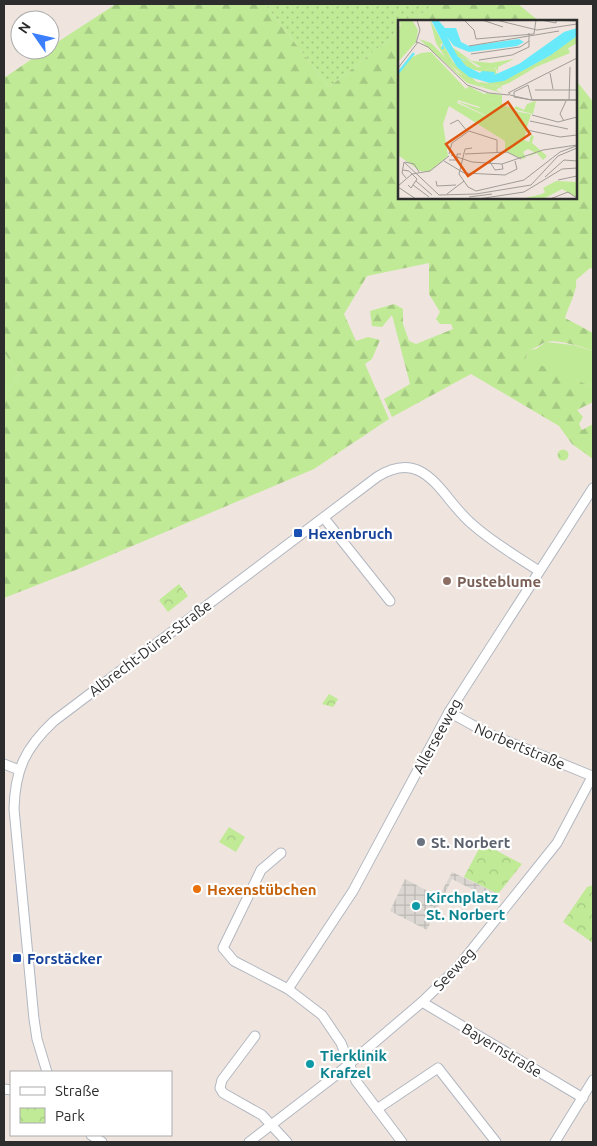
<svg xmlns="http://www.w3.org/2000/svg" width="597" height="1146" font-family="Ubuntu,sans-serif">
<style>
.grass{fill:#c0ea96}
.forest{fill:url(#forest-firs)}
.park{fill:url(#park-crowns)}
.garden{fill:url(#garden-dots)}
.plaza{fill:url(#plaza-grid)}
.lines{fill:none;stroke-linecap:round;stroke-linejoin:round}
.minor-casing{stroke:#b2b7c1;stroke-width:11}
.minor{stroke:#fff;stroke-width:9}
.transit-dot{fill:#1a4fb4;stroke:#fff;stroke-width:2}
.education-dot{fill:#8d6e63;stroke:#fff;stroke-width:2}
.worship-dot{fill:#6b7280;stroke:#fff;stroke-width:2}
.food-dot{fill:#e8710a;stroke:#fff;stroke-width:2}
.culture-dot{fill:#0f9aa8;stroke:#fff;stroke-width:2}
.labels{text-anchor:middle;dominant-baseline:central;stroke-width:4.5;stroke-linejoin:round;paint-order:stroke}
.transit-label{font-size:15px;font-weight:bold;fill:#164399;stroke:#fff;text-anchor:start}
.education-label{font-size:15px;font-weight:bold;fill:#785e54;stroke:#fff;text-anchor:start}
.street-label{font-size:15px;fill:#2d2d2d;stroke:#fff}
.worship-label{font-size:15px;font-weight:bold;fill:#5b616d;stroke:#fff;text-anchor:start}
.food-label{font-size:15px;font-weight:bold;fill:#c56008;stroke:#fff;text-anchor:start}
.culture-label{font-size:15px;font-weight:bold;fill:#0d838f;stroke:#fff;text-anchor:start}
.inset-river{fill:none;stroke:#68eafa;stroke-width:2.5}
.inset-road{fill:none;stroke:#a19b97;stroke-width:1}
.view{fill:#df570e;fill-opacity:0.15;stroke:#df570e;stroke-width:2.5}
.inset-edge{fill:none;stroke:#2d2d2d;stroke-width:2.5}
</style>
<defs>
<pattern id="forest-firs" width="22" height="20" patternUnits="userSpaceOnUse" patternTransform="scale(1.25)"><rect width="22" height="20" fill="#c0ea96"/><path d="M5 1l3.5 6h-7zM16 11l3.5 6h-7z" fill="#a5c982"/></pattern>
<pattern id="park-crowns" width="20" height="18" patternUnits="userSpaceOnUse" patternTransform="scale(1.25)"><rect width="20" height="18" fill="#c0ea96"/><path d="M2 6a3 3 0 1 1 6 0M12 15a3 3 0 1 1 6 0" fill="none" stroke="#a5c982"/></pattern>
<pattern id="garden-dots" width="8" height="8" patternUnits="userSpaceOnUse" patternTransform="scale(1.25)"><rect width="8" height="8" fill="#c0ea96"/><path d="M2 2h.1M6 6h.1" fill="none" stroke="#a5c982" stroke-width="1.8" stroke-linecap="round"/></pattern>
<pattern id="plaza-grid" width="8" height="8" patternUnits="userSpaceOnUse" patternTransform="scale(1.25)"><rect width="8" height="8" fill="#dbd6d1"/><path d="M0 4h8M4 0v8" fill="none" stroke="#bcb8b4"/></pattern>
</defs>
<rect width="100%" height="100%" fill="#efe5de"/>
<g class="grass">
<path d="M546,342L573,345L593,351V387L526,360L528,350L536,349Z"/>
<path d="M4,352L20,375L4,395Z"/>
</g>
<g class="forest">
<path d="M116,4H265L329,87L399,31L400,198H576V80L593,102V269L590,268L576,280C578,290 568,307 565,318L593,333V351C582,347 558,339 546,342C540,344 536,349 528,350L526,359L593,387V402L577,410L583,417L579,424L582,430L593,424V459L572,444L559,426L471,374L392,417L384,399L410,384L392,315L382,327L372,326L370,311L394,304L403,309V324L409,341L416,344L453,329L451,324H440L436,319L440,312L429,294V263L367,276L344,314L356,341L368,337L380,340L372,359L365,364L389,419L314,469L78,569L4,598V395L20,375L4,352V78L45,50H50V47Z"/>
<path d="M434,4H518L539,21H412Z"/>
</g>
<g class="park">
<circle cx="563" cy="455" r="5.5"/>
<path d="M179,584L188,596L168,612L159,600Z"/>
<path d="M329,694L338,699L333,707L322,704Z"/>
<path d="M229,827L245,837L236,852L219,842Z"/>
<path d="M482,843L522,864L498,894L464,877Z"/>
<path d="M593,885V943L563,922L587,887Z"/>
</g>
<path class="garden" d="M265,4H434L412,21H400L399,31L329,87Z"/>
<path class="plaza" d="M452,872L498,894L493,900L452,879L427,930L390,911L405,879L439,897Z"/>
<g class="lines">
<defs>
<g id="minor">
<path d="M324,518L390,601"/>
<path d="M449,712L487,733L592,776"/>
<path d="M4,764L19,770"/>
<path d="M281,853L261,870L223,948L234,961L288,989L322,1015L341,1043L356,1081L402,1142"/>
<path d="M288,989L353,891L449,712L593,488"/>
<path d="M422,1002L583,1098"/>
<path d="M255,1036L222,1080L220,1088L223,1093L262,1115L287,1142"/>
<path d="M47,1072L37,1039L34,1019L14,809C15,770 25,748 54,721L377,477C426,446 441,498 472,524C492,542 516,556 539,571"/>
<path d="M4,1089L11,1090"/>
<path d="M377,1109L438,1068L496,1142"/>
<path d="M91,1135L102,1142"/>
<path d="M249,1142L335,1076L422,1002L457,968L557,843L593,775"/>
<path d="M555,1142L593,1080"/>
</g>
</defs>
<use href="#minor" class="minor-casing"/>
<use href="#minor" class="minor"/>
</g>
<g class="transit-dot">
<rect x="293" y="528" width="10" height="10" rx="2.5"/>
<rect x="12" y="953" width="10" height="10" rx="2.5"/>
</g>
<circle class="education-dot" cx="447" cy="581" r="5"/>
<circle class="worship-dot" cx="421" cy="842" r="5"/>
<circle class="food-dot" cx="197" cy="889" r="5"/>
<g class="culture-dot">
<circle cx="416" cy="906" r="5"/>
<circle cx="310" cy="1064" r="5"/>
</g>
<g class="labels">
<g class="transit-label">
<text x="308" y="533">Hexenbruch</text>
<text x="27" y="958">Forstäcker</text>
</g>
<g class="education-label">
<text x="457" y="581">Pusteblume</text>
</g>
<g class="street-label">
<text transform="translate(150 648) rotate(-37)">Albrecht-Dürer-Straße</text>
<text transform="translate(437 736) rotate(-61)">Allerseeweg</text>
<text transform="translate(520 746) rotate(23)">Norbertstraße</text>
<text transform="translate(454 969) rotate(-47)">Seeweg</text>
<text transform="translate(502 1050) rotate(31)">Bayernstraße</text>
</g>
<g class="worship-label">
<text x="431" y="842">St. Norbert</text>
</g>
<g class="food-label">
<text x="207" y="889">Hexenstübchen</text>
</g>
<g class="culture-label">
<text x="426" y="897">Kirchplatz<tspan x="426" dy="17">St. Norbert</tspan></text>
<text x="320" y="1055">Tierklinik<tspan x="320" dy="17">Krafzel</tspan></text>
</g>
</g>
<g transform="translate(398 20)">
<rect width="179" height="179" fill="#efe5de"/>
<path d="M49,17L54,27L74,41L93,43L116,39L100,47V52L97,47L88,50L65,36L61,38L57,34ZM55,42L79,62L102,66L87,67L71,61L53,45ZM76,69L97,79L89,80H97L91,97L58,81L81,88L86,84Z" fill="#c0ea96"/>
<path d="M0,0H14L20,10L18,22L0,42V11L3,7L0,9L3,4ZM32,0L45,23L42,25L46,29L45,24L55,42L53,45L59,52L85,67L103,66L104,71L102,67L98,70L104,73L69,63L21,19L33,23L47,37L38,23ZM26,25L23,33L33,32L68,69L71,66L76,69L87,79L85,88L60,80L59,83L90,97L96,80L88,79H97L88,77L87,73L104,75V84L121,92L118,103L129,107L126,120L131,122L133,115L136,116L134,123L149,136L145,140L139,133L130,137L136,132L130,129L125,132L128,138L124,139L107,131V121L51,86L45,104L50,136L31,152L22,151L0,135V53L14,37L23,33ZM65,36L79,47H89L88,50L97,47L99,55L73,49L63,43L62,39L70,42L65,39L61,38ZM158,161L179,162V178L164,169L145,179H123L144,174L147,172L145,168Z" fill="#c0ea96"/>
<path d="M179,16V23L111,63L103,66L79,62L92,63L112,57L153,35V32ZM138,81L135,94L116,89L118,86L126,90L129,84Z" fill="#c0ea96"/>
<path d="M170,28L172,33L138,47L146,41ZM121,92L133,94L129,107L117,103Z" fill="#c0ea96"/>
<path d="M33,0H40L47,8H58L63,22L71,26L121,19L126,22L119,26L71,32L56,26L49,17L60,37L70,42L62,39L68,46L82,53L84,51L97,52L96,55L121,44L166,12L179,8V16L153,35L106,61L92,63L71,57L59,47L45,24L46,29H43L45,23Z" fill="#68eafa"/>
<path class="inset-river" d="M36,0L61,43L73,53L90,58L109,53L179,12M0,53L16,33"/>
<path class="inset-road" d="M66,0L76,10L78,19L136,14L138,0M84,0L105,7M98,0L139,10L179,4M143,0L158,3V0M152,0L179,1M19,22L30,27L69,65L91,73L111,75L112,73M18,23L22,10L19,0M71,26L161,11M73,34L122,27L131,21M81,40L114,35L131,27V13M0,48L20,22M152,53L155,69M130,65L134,80H179H134L116,77V72ZM137,70H179M110,73L179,38M112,75L133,80H179M171,80L172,47M134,95L160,102L179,97M132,101L170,109M166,101L162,94L168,81M52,104L60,100L69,111M129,110L162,117L179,115M74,128L67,129L61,154L70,167L78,171M51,134L54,123L71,111L99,120V132M67,134L109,132L123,139M53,135L74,142L104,144L145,130L179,125M51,140H59V134H63M46,141L66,153L107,155L119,149L117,141M6,142L41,175L78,174L133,165L160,136L179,128M6,142L4,153L8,158M7,142L16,144L21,152M92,142L97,150L105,149L104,144M5,150L11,151L19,159L13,168L10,165M147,157L166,140L179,141M160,160L179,156M18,161L34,175M38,161L39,166L58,165M15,165L31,177M0,166L14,154L32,151L51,136M0,167L18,179M78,171L126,160L162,132L178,126M49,174L66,161M71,177L94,174M80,179L126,172L164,149L179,148M152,179L170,172L179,178"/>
<path class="view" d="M110,82L132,114L70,156L48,124Z"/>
<rect width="179" height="179" class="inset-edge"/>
</g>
<rect width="597" height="1146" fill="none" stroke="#2d2d2d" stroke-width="10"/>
<rect x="10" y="1071" width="162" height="65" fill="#ffffff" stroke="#ababab"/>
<rect x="20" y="1087" width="25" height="8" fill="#ffffff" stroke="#ababab"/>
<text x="55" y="1096" font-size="15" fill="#2d2d2d">Straße</text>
<rect x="20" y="1108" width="25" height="15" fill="url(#park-crowns)" stroke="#ababab"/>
<text x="55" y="1121" font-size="15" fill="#2d2d2d">Park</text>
<g transform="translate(35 35) rotate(304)"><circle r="24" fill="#ffffff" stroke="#ababab"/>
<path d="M0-4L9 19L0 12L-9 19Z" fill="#3b7fff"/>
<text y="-8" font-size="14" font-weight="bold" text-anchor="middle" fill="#2d2d2d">N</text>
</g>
</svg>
